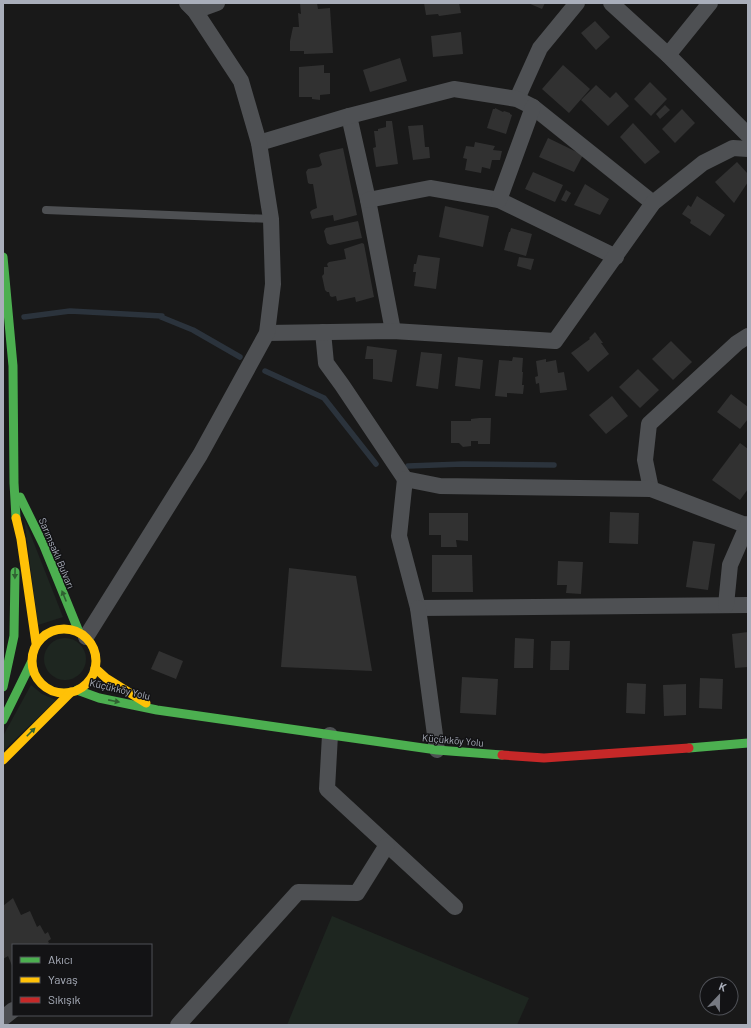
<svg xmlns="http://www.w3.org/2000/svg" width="751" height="1028" font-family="Barlow,sans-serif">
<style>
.green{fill:#1e2620}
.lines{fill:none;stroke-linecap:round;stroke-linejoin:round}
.stream{stroke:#2b333c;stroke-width:5.5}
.building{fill:#313131}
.lane{stroke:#4e5053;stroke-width:8}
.street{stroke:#4e5053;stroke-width:16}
.fast{stroke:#4caf50;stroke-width:9}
.slow{stroke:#ffc107;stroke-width:9}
.jam{stroke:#c62828;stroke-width:9}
.oneway{fill:#306132}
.labels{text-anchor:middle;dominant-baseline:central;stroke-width:3;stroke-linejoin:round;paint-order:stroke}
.street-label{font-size:10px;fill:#a9aeba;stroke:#131315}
</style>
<rect width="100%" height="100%" fill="#191919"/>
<g class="green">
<path d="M24,518L63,617L38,625Z"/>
<circle cx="65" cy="659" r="21"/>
<path d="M31,685L42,694L56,700L3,751V736Z"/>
<path d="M332,916L529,998L517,1025H287Z"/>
</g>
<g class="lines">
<g class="stream">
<path d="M24,317L70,311L162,316L161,317L193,330L240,357"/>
<path d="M265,371L324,398L376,464"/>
<path d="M408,466L463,464L554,465"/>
</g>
</g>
<g class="building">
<path d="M300,3H317L318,9L330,8L333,53L304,54V51H290V41L293,27H299L298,13L301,14Z"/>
<path d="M424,3H459L461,13L439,16L438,14L426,15Z"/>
<path d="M528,3H545L542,9Z"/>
<path d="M595,21L610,37L596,50L581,33Z"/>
<path d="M461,32L463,54L433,57L431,36Z"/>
<path d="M400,58L407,81L370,92L363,70Z"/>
<path d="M324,65V73H330V94L320,95V100L312,99V97H299V67Z"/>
<path d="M563,65L590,89L569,113L542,89Z"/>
<path d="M650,82L667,99L651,116L634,99Z"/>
<path d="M596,85L610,98L616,92L629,106L608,126L581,100Z"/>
<path d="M665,105L670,110L660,119L656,114Z"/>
<path d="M495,108L503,112L504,111L510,113V114L512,115L506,134L487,128L493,109H495Z"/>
<path d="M682,109L695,123L675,143L662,129Z"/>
<path d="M386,121H392L398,164L376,167L373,148L376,147L374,131H378V129L386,127Z"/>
<path d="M633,123L660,152L645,164L620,137Z"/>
<path d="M423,125L425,147H429L430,158L413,160L408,126Z"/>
<path d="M548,138L583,155L574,172L539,157Z"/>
<path d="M475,142L495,146L493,150L502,151L500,160H492L490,169L482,167L481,173L465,170L467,159L463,158L466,146L474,147Z"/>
<path d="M343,148L357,215L334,221L333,215L312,219L310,212L312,210L317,208L313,184H310L308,183L306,172L308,169L319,167L322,165L319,155L321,153Z"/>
<path d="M737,162L748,174V182L734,203L715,182Z"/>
<path d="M533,172L563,185L555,202L525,189Z"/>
<path d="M585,184L609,199L600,215L574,205Z"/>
<path d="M566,190L571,193L566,202L561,200Z"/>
<path d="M697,196L725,215L710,236L690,223L691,220L682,214L688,205L691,207Z"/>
<path d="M445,206L489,216L483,247L439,237Z"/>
<path d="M358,221L362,238L330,245L327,243L324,231L326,228Z"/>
<path d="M511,228L532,234L526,256L504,250L509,232H510Z"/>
<path d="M362,243L364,244L374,297L356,302L355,297L337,301L336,296L332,297L330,296L329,292H327L325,290L322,276L324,274V267H328L327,264L329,262L346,259L344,249Z"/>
<path d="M418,255L440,258L436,289L414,286L416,272H413L414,264H416Z"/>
<path d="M519,257L534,259L531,270L517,266Z"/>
<path d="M595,332L603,343H601L609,354L588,372L571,353L590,339L589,338Z"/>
<path d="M671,341L692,362L673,380L652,359Z"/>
<path d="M367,346L397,350L392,382L373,379V359H365Z"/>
<path d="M421,352L442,354L438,389L416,386Z"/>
<path d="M458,357L483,360L480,389L455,386Z"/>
<path d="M513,357L523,358L522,372H523L522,385H524L523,394L507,393V397L495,396L499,360L512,361Z"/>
<path d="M546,359V362L556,360L558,373L564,372L567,390L540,393L539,383L536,384L535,377L538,376L536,361Z"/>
<path d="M638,369L659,390L640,408L619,387Z"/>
<path d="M731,394L748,407V419L740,429L717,412Z"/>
<path d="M612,396L628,416L606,434L589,415Z"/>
<path d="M479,418H491L490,444H478V441H471V446L463,447L459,443H451V421H471V419Z"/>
<path d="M740,443L748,449V489L740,500L712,480Z"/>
<path d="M610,512L639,513L638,544L609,543Z"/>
<path d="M429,513H468V541L456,540L457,547H441V535H429Z"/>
<path d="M693,541L715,544L708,590L686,587Z"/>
<path d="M432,555H472L473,592H432Z"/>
<path d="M558,561L583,562L581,594L566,593L567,585H557Z"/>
<path d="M289,568L356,576L372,671L281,667Z"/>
<path d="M748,632V667L735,668L732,634Z"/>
<path d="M515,638L534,639L533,668H514Z"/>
<path d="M551,641H570L569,670H550Z"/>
<path d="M159,651L183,661L176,679L151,669Z"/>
<path d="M462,677L498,679L496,715L460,713Z"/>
<path d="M700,678L723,679L722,709L699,708Z"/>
<path d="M627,683L646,684L645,714L626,713Z"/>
<path d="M686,684V715L664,716L663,685Z"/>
<path d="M13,898L21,915L30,911L37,927L40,925L45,934L48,932L51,939L48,941L49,943L45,945H13V968L8,956L3,959V906Z"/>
</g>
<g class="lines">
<path class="lane" d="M46,210L271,219"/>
<g class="street">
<path d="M611,3L668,55L748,135"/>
<path d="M195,11L217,3"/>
<path d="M668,55L710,3"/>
<path d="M517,99L540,48L577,3"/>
<path d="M349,116L368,200L393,331"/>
<path d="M259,143L349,116L454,89L517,99L533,107L653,203"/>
<path d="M368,200L430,188L499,200L616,257"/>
<path d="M499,200L533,107"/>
<path d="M323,332L326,363L342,385L405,479"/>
<path d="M267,333L393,331L555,341L653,203L703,163L733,148L748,149"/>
<path d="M651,489L645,460L649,424L737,343L748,336"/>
<path d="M748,526L651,489L440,486L405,479L399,536L418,608L748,605"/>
<path d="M726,605L730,565L748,524"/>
<path d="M418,608L437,750"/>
<path d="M86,637L200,455L267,333L273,284L271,219L259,143L241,81L195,11L187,3"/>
<path d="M330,735L327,789L455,907"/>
<path d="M3,1018L13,1010"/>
<path d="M178,1025L298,892L357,893L387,845"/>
</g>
<g class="fast">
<path d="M3,257L13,366L14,483L16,518"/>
<path d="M20,497L44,546L79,632"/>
<path d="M3,687L14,636L15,572"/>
<path d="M77,690L99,698L157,710L437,750L502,755"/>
<path d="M3,720L31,663"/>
<path d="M689,748L748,743"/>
</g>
<g class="slow">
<path d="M16,518L21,539L36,643"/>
<circle cx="64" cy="661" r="32"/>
<path d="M95,668L106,678L146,703"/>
<path d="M3,760L71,692"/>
</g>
<path class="jam" d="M502,755L544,758L689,748"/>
</g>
<defs><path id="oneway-solid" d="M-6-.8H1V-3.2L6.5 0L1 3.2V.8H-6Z"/></defs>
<g class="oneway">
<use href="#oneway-solid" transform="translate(15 573) rotate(91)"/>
<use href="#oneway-solid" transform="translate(64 596) rotate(-112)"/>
<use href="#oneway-solid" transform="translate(114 701) rotate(11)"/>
<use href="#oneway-solid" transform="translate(31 732) rotate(-45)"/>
</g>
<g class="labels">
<g class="street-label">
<text transform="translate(57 553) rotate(67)">Sarımsaklı Bulvarı</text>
<text transform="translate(120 689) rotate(13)">Küçükköy Yolu</text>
<text transform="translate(453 740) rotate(5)">Küçükköy Yolu</text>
</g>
</g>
<rect width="751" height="1028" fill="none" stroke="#a9aeba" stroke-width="8"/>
<rect x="12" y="944" width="140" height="72" fill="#131315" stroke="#4f5157"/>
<rect x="20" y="957" width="20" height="6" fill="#4caf50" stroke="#4f5157"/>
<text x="48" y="964" font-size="12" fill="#a9aeba">Akıcı</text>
<rect x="20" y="977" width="20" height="6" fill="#ffc107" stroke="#4f5157"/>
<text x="48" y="984" font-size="12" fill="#a9aeba">Yavaş</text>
<rect x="20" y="997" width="20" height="6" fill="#c62828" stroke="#4f5157"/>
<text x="48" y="1004" font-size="12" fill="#a9aeba">Sıkışık</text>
<g transform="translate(719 996) rotate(22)"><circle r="19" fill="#131315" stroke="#4f5157"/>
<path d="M0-3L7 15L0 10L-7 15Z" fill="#777a82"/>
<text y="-6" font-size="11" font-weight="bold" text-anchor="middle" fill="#a9aeba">K</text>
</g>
</svg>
